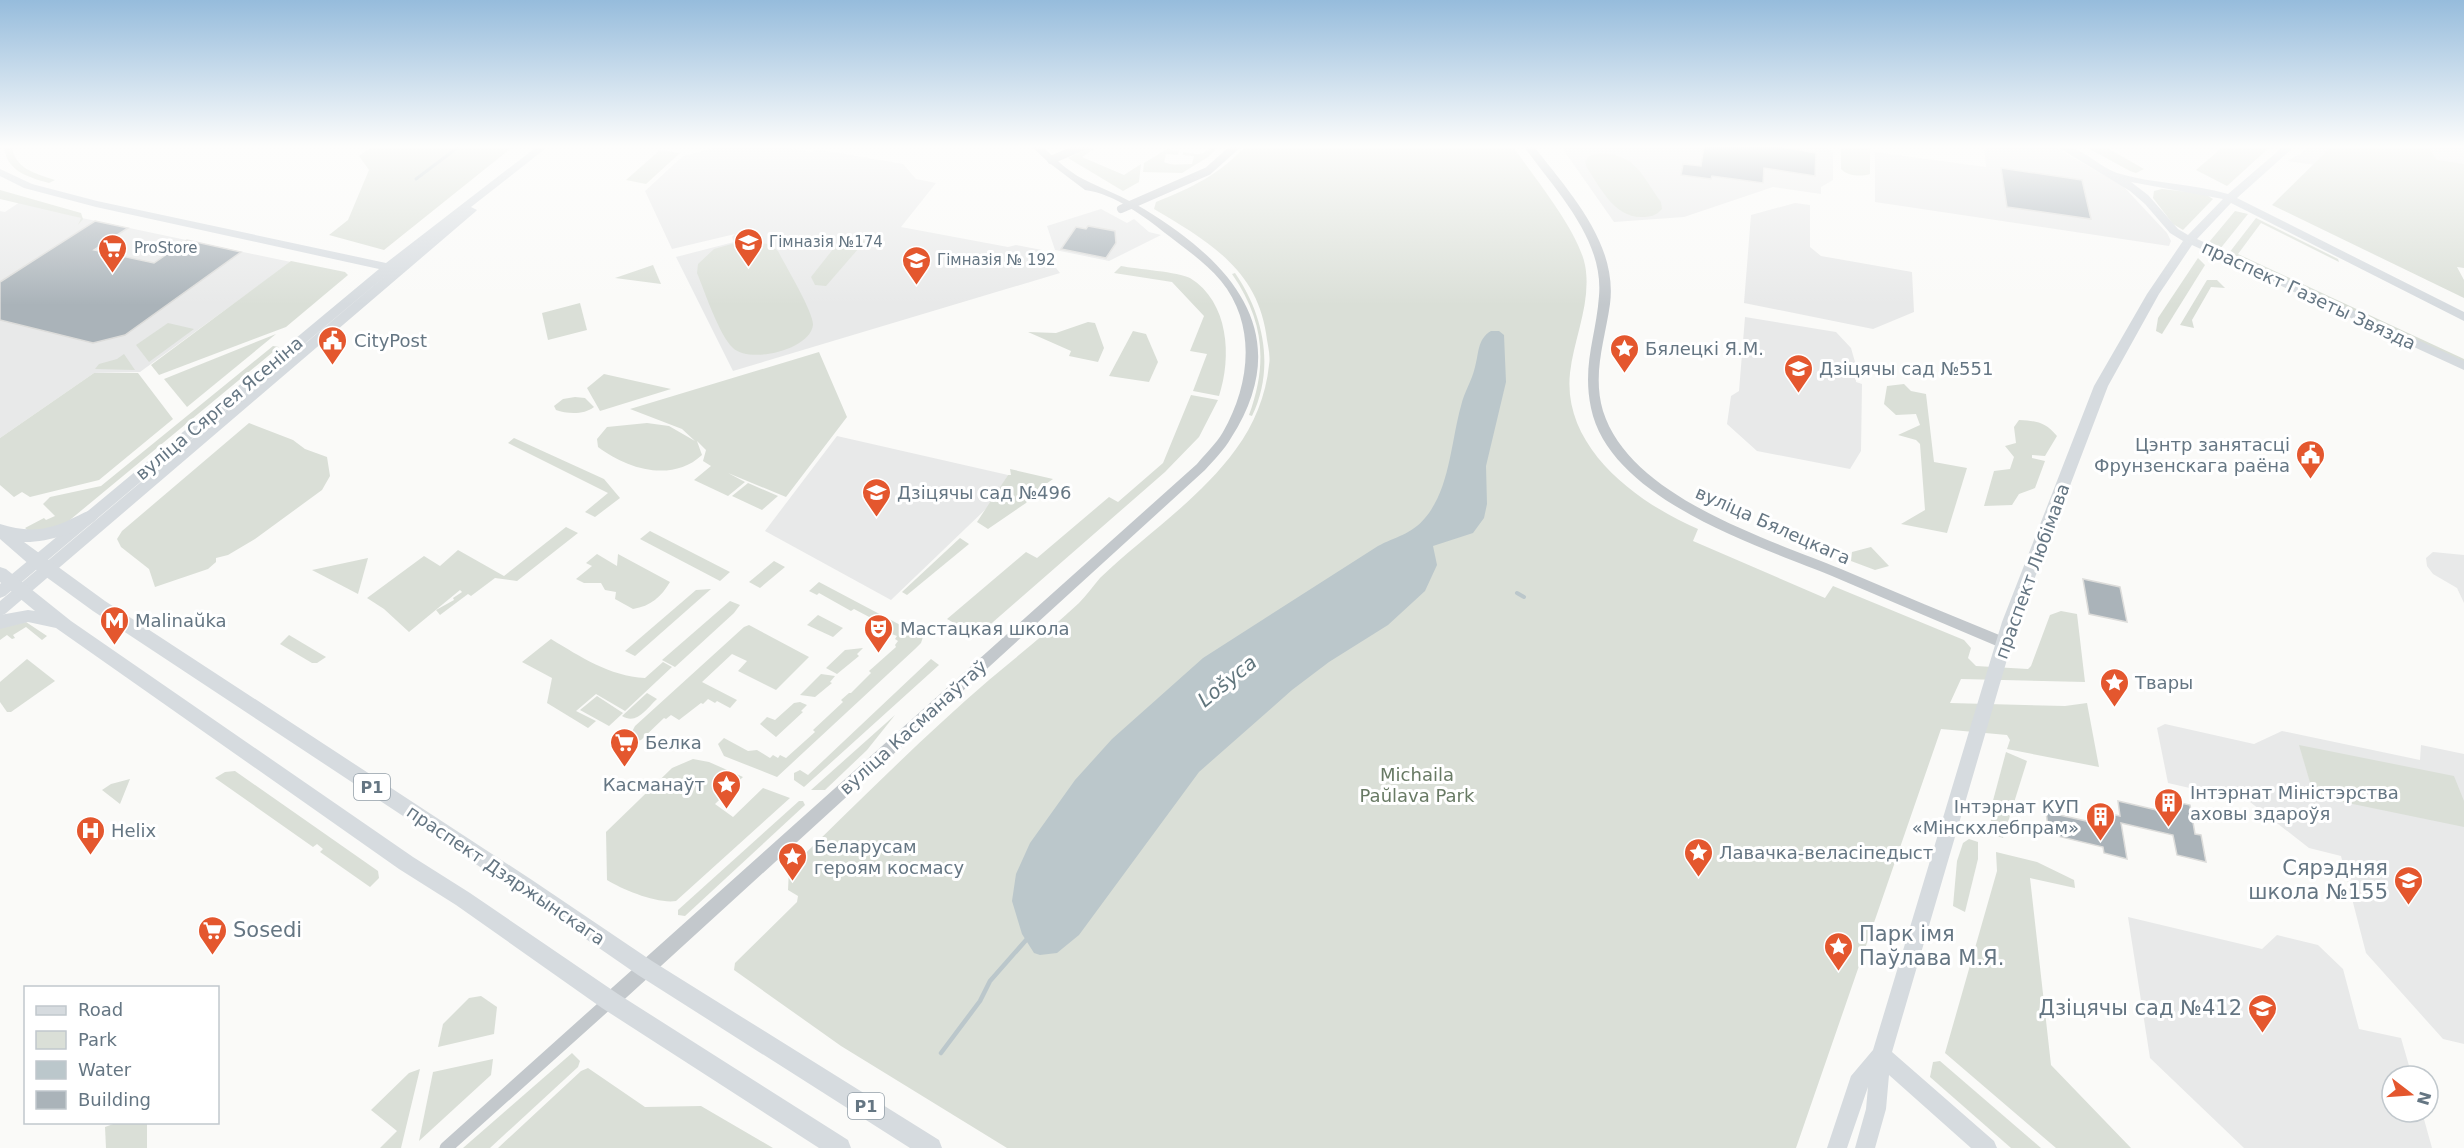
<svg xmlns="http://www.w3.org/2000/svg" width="2464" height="1148" font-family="'DejaVu Sans',sans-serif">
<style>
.built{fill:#e8e9e9}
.green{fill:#dadfd7}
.water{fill:#bbc7cb}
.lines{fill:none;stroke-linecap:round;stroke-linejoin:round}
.stream-far2{stroke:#bbc7cb;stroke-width:3}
.stream-far1{stroke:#bbc7cb;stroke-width:4}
.stream{stroke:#bbc7cb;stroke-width:4.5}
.building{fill:#aab3b9;stroke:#dcdcda;stroke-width:1.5}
.minor-far1{stroke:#c3c8cc;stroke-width:8}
.minor{stroke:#c3c8cc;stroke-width:13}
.tertiary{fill:#c3c8cc;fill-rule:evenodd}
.secondary{fill:#d6dbdf;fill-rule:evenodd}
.primary{fill:#d6dbdf;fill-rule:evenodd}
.labels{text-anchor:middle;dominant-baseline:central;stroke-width:6;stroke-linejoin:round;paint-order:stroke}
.far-poi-label{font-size:15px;fill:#657683;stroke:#fff;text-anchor:start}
.shield{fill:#fff;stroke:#939fa8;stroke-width:1.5}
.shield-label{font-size:16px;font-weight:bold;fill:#657683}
.street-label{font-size:18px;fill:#657683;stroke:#fff}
.poi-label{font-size:18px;fill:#657683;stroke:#fff;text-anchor:start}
.park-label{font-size:18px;fill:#687a64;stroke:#fff}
.water-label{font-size:20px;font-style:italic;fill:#60757c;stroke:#fff}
.near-poi-label{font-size:21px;fill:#657683;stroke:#fff;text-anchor:end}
</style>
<rect width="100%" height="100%" fill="#fafaf8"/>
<g class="built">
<path d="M726,145H769L813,152L816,149L903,164L916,179L936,183L901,227L1008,247L1016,245L1042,250L1060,273L733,371L676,257L734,242L732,237L735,234L672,249L645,191L683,156Z"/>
<path d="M1560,145H1825L1833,153V180L1821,187V194L1773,187L1684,217L1614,222Z"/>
<path d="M1984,145H2051L2123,186L2167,233L2171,241L2169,246L1875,202V152L1986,167Z"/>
<path d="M2312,145H2464V186L2287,161L2300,154Z"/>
<path d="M20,202L82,218L291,262L140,372L94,373L0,438V211L5,212Z"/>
<path d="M1795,203L1810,205V247L1821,256L1912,272L1914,312L1873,329L1744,303L1751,215Z"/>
<path d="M1101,209L1127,223L1134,219L1149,232L1161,235L1109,261L1055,250L1047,226Z"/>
<path d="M1745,317L1836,332L1851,348L1855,362L1856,382L1862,384L1861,451L1850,469L1757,451L1727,424L1731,396L1739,391Z"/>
<path d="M837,436L1008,475L990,505L891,600L765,531Z"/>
<path d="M2433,552L2464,555V603L2457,588L2433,574L2427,566L2426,558Z"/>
<path d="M2165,724L2254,744L2282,731L2420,760L2421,745L2464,754V1044L2443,1039L2366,953L2341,856L2309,848L2250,802L2168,783L2157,728Z"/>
<path d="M2128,917L2262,949L2277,935L2318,945L2343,969L2359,1029L2401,1038L2412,1076H2392V1112H2422L2432,1148H2244L2150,1058Z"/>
</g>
<g class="green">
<path d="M4,145H11C15,169 34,173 55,180L49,183C27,177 5,170 4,145Z"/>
<path d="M374,145H515L384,250L329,235L348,220L369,170L359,156Z"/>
<path d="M1213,145H1220L1208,157L1182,173L1143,172L1144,163L1167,149L1179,151L1178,155L1166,154L1164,162C1172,166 1182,164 1192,164L1194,156L1183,155V152C1198,155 1203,156 1213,145Z"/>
<path d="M1246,145H1512C1533,176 1578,230 1585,265C1592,301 1574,338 1570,373C1562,448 1638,503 1698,529L1693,541L1825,598L1833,586L1964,640L1971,648L1968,658L1976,666L2028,669L2031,666L2050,615L2061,611L2077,614L2085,682L1961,679L1950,703L2065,706L2087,703L2099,767L2007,749L2010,740L2007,735L1941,729L1796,1148H1007L841,1046L734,970L735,963L797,902L798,896L788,890L789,869C855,806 919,740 989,680C1019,655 1050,630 1079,603C1087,595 1093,586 1100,578C1145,535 1199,500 1236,449C1254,425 1266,395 1269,365C1271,355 1267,343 1266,333C1256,268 1206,240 1154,209L1156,202C1191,188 1221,174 1246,145Z"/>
<path d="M1841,145H1865L1870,149V174C1861,177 1847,176 1841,169Z"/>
<path d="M2092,145H2102L2144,169L2136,173L2130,171L2086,147Z"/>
<path d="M2225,145H2272L2227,186L2196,170Z"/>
<path d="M2333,145H2427L2437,160L2464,164V268L2457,267L2464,280V298L2272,205Z"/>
<path d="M1090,147L1094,149L1082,157L1124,175L1141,164L1139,182L1123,191L1068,158Z"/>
<path d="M660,150L680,153L646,184L626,180Z"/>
<path d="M1600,153C1636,154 1642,176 1661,202L1662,209C1656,216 1650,217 1641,217C1614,217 1600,187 1587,168L1585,162L1589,156Z"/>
<path d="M2162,189L2205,194L2213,199L2183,230L2173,224L2153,198L2154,191Z"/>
<path d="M0,190L81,213L83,219L78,225L81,218L0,199Z"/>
<path d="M2235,211L2248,214L2220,249L2212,245L2210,241Z"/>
<path d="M2256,218L2338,259L2339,262L2261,223L2238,254L2464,359V363L2229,253Z"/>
<path d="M847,237L865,241L826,286L815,285L811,277L841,239Z"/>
<path d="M742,241L769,244L778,251C785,265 814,313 813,325C810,350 750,364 733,348C719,335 705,292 697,273L698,264L714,249Z"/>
<path d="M2198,258L2205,265L2162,334L2156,331L2158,318Z"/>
<path d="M291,261L345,272L348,275L286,327L159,375L151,365Z"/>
<path d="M653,265L661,284L615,278Z"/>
<path d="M1121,266C1136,269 1179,272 1190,278C1229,302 1232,357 1219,396L1193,391L1207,354L1190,351L1204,316L1172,282L1114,273Z"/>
<path d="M1235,273C1264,315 1275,368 1252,416L1249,415C1268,363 1264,320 1232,274Z"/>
<path d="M2207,280H2217L2225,288L2211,287L2192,320L2194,328L2180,325Z"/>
<path d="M580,303L587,330L548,340L542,313Z"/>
<path d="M1088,322L1095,323L1104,348L1098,362L1069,356L1071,351L1028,332L1056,333Z"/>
<path d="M168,323L194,329L149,362L136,345Z"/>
<path d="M1133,331L1146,334L1158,362L1149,382L1109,376Z"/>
<path d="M276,334L187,407L164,379Z"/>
<path d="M273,346L279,347L65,524L31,533L25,528L44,518L46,520L55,516L43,504L50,497L101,486Z"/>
<path d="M819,352L847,417L786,497L728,473L745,482L728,496L694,480L711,466L703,461L706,450L697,441L702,455C672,483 627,469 598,447L597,439L607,427L647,423L669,426L695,441L682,429L630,409Z"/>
<path d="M124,354L135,370L95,369L99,364L117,359Z"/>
<path d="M94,373H138L173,419L99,480L30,497L22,492L14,497L0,485V438Z"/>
<path d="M604,374L671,389L600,411L587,388Z"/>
<path d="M1904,384L1911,391L1926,394L1934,462L1967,468L1947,533L1901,524L1925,510L1920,444L1916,440L1898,435L1920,425L1916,414L1896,415L1884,404L1887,386Z"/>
<path d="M1191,395L1218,400L1199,437L1165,472L977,636L947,619L1026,552L1037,558L1109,497L1118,502L1163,463Z"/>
<path d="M575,397L585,398L594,407C584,415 567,414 556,410L554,406L563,399Z"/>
<path d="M2019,420C2037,421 2045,422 2057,436L2045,456L2032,455V458L2045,461L2035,488L2019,494L2012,505L1984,506L1994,471L2010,469L2014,457L2005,446L2016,443L2014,427Z"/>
<path d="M249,423L293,440L305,449L327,457L330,476L322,490L255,539L228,555L216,558V562L208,569L155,587L149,569L121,547L117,539L122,531Z"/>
<path d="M514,438L604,479L620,498L595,517L585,512L608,493L508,443Z"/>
<path d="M1010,469L1053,479L1036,491L1026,503L988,529L977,522L1008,475H1011Z"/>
<path d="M748,483L778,496L762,510L732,496Z"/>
<path d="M566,527L578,533L517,581L495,578L471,596L468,594L440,615L436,610L454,600L453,598L462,592L460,590L409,632L384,609L367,598L424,556L440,566L458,550L504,576Z"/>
<path d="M650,531L730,572L720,581L640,539Z"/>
<path d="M960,538L969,544L907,595L902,592Z"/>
<path d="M1871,547L1889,566L1875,570L1851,561L1852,552Z"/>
<path d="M597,554L617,566L618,554L670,582C661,597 651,606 633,609L615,599L616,592L605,590L601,583H584L576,579L592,566L586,563Z"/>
<path d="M368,558L358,594L312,570Z"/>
<path d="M774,561L785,567L760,588L749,582Z"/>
<path d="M819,582L923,637L921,643L915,649L777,777L724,756L718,744L724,738L748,751L757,750L770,758L773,755L778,758L780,755L786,758L815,732L813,730L843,702L841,700L849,693H851L871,673L869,671L896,647L895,645L898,641L895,639L897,636L889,633L891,630L872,621L873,619L854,609L851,611L819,593L817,595L809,591Z"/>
<path d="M711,589L635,656L625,651L696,590Z"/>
<path d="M730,601L740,605L734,613L675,667L662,660Z"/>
<path d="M818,615L843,628L833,637L807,625Z"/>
<path d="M26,622L47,636L42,640L26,627L13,635L15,638L12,639L7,635L0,640V628Z"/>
<path d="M749,625L809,657L776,690L738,671L747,661L732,654L702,682L737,700L730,708L717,701L715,703L708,699L703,704L701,703L679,720L671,715L666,719L664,718L641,740L625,745L635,726L744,627Z"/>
<path d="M289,635L326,657L317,663H312L280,644Z"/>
<path d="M551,639C581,657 609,676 645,678L663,662L672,667L625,711L596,694L576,711L596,721L588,728L547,703L552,678L522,662Z"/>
<path d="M863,648L857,654L859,656L837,674L826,668L845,650Z"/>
<path d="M27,659L55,681L11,712H7L0,702V682Z"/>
<path d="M931,659L939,665L804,787L794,780V773L800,770L808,775Z"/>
<path d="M821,674L835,676L830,682L832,683L815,697L800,695Z"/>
<path d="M647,693L657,699C646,709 637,725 622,716Z"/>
<path d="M597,696L623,713L609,726L580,710Z"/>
<path d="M800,702L807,705L801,711L803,712L776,737L760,724L767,717L775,720L794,703Z"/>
<path d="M895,715L867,750L825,790H811Z"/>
<path d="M2299,745L2454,776L2464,801V827L2314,796Z"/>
<path d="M2006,752L2027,761L2003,838L1991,834V808Z"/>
<path d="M693,759L709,762L743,777L715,804L733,817L763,788L790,798L676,901C658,904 623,890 607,880L606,832L672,768Z"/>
<path d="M235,771L378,871L379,878L370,887L320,852L323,849L317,844L313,847L215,778L225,772Z"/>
<path d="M130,779L120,804L102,790L111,784Z"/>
<path d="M799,801H803L805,805L685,916L678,915V910Z"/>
<path d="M1969,839L1978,842V859L1965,912L1953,906L1957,861L1963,843Z"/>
<path d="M1996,852L2037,862L2074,880L2075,888L2030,878L2051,1065L2131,1148H2056L1945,1053L1997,871Z"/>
<path d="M481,996L497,1007L494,1034L438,1047L443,1024L469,998Z"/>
<path d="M572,1053L580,1061L578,1067L490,1148H463Z"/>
<path d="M493,1059L491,1075L419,1141L433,1072Z"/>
<path d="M1940,1061L2041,1148H2011L1930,1077L1933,1062Z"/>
<path d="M588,1068L645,1107L701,1106L773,1148H498L581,1071Z"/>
<path d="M420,1069L401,1148H380L397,1131L371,1110L409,1073Z"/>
<path d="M116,1123H147V1148H106L105,1127Z"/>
</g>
<path class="water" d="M1491,331H1499L1504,335L1506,382L1486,466L1487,504L1484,518L1473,533L1433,546L1437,565L1425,591L1388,625L1329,662L1292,690L1199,772L1079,935L1057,953L1040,955L1034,953L1022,934L1012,901L1016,874L1030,843L1075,780L1112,739L1203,658L1378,546C1395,537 1412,534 1425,518C1450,489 1451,441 1461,406C1464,392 1472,381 1475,367C1479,354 1477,339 1491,331Z"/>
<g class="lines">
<path class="stream-far2" d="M416,179L461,145"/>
<path class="stream-far1" d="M1517,593L1524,597"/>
<path class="stream" d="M941,1053L980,1001L990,981L1027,939"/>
</g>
<g class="building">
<path d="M1704,145H1773L1816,153L1815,176L1764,168L1763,183L1712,176L1711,179L1681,175L1683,164L1701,166Z"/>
<path d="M2001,168L2082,180L2091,219L2007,207Z"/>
<path d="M95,221L128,228L94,250L154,263L187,240L241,252L125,335L93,343L0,320V282Z"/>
<path d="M1088,226L1115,231L1116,243L1106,258L1061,249L1076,227L1086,229Z"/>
<path d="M2083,579L2120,587L2127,622L2089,614Z"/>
<path d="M2163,799L2190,805L2195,834L2201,835L2206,862L2177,855L2173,835L2121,823L2127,859L2104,853L2103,847L2049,834L2046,812L2095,823L2093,810L2120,816L2118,801L2165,812Z"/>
</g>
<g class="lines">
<g class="minor-far1">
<path d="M1051,160L1086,145"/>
<path d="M1121,209L1208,171L1237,145"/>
</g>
<path class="minor" d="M446,1148L610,1001"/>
<g class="tertiary">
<path d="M1030,145H1040C1053,156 1067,171 1083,179C1103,189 1124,197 1144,209C1233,263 1297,335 1231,438C1224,450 1214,460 1205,470L616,1007L610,1009L604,1007L601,1001L604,995L1197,464C1205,454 1216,444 1223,432C1250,385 1257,325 1221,281C1206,263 1187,250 1169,236C1145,217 1115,194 1085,190L1048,162Z"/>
<path d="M1523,145H1533C1567,190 1618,242 1610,304C1605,340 1592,374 1603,411C1630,497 1766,538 1841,569C1897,593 1953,616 2009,639L2011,643L2009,647H1999C1943,623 1887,600 1832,576C1756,545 1610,499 1591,408C1582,365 1596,337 1599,296C1604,238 1554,189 1523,145Z"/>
</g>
<g class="secondary">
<path d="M539,145H550L471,207L477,210L475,212L5,614L0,616V601L391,271L5,596L0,598V584L379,269L96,207L24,188L0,176V169L32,184L97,201L386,263Z"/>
<path d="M2054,145C2079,143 2095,165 2117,173C2152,184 2192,183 2228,194L2285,145H2296L2237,198L2464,312V321L2231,203L2197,239L2464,361V370L2192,245L2159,294L2108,386L2018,622L1892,1052L1994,1141L1997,1148H1971L1889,1075L1886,1109L1875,1148H1855L1866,1109L1868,1087L1847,1148H1827L1851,1076L1873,1050L2002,622L2094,386L2147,294L2183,241L2170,233L2145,204L2130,191ZM2131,182L2223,199L2188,235L2178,229L2148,195Z"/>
</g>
<g class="primary">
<path d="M91,510L97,512L99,516C89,532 42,543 24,542L105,601L532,880L652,961L939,1140L942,1148H910L638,975L518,892L93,611L31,566L0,539V524C22,531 42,532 65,522C74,518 82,513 91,510Z"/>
<path d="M0,567L6,569L71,621L413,857L470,893L618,994L848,1140L851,1148H819L602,1008L456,905L399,869L56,628L28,622L0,629V615L28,610L35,611L0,582Z"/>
</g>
</g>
<linearGradient id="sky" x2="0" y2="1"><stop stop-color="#96bcdc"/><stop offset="0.48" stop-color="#fdfdfc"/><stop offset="1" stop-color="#fdfdfc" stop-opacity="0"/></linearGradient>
<rect width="2464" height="305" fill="url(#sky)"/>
<defs>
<symbol id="school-pin" viewBox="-11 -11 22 30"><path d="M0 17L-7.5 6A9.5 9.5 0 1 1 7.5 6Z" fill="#e4572e" stroke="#fff"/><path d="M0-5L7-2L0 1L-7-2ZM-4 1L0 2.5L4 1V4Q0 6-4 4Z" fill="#fff"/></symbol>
<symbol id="supermarket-pin" viewBox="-11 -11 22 30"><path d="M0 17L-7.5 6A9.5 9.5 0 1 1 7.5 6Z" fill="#e4572e" stroke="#fff"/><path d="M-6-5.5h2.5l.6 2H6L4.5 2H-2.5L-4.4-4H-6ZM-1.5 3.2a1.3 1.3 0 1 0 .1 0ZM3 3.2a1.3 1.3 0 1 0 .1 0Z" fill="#fff"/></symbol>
<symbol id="civic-pin" viewBox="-11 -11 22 30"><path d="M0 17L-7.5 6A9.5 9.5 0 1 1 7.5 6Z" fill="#e4572e" stroke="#fff"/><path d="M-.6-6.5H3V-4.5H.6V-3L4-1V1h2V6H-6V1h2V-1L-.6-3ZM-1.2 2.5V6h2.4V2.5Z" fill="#fff"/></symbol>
<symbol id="sight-pin" viewBox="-11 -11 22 30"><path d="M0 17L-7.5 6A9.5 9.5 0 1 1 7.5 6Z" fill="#e4572e" stroke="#fff"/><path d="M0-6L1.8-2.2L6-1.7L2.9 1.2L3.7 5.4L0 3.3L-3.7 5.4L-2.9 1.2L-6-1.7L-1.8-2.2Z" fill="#fff"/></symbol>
<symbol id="metro-pin" viewBox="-11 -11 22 30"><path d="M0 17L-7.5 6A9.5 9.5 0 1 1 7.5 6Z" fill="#e4572e" stroke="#fff"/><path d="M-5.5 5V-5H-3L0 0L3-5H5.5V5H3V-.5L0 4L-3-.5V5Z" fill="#fff"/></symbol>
<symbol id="theatre-pin" viewBox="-11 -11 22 30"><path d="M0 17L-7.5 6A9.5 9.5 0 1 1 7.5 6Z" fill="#e4572e" stroke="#fff"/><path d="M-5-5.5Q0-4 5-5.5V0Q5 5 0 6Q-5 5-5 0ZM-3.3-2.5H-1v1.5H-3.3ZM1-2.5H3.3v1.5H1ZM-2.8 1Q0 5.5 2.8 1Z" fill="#fff"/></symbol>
<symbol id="building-pin" viewBox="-11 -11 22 30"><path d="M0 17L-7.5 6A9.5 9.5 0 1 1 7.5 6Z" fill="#e4572e" stroke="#fff"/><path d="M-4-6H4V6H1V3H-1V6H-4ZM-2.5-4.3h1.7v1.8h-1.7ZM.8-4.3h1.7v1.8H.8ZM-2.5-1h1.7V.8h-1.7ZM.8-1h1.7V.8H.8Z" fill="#fff"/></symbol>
<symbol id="hospital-pin" viewBox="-11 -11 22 30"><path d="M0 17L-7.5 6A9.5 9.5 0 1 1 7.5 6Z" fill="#e4572e" stroke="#fff"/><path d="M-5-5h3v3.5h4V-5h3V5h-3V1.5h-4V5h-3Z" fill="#fff"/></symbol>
</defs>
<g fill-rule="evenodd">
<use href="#school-pin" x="732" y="226" width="33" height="45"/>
<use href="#supermarket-pin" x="96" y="232" width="33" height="45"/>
<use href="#school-pin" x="900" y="244" width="33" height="45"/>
<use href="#civic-pin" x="316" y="324" width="33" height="45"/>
<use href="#sight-pin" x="1608" y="332" width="33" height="45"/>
<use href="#school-pin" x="1782" y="352" width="33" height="45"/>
<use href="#civic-pin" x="2294" y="438" width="33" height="45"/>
<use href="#school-pin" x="860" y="476" width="33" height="45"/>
<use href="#metro-pin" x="98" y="604" width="33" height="45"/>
<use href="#theatre-pin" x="862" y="612" width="33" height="45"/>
<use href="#sight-pin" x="2098" y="666" width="33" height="45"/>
<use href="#supermarket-pin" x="608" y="726" width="33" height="45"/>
<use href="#sight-pin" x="710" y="768" width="33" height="45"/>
<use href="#building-pin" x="2152" y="786" width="33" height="45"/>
<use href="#building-pin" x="2084" y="800" width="33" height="45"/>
<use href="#hospital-pin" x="74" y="814" width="33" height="45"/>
<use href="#sight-pin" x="1682" y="836" width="33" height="45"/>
<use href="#sight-pin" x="776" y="840" width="33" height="45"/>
<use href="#school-pin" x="2392" y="864" width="33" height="45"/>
<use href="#supermarket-pin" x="196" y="914" width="33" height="45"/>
<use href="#sight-pin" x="1822" y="930" width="33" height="45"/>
<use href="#school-pin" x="2246" y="992" width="33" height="45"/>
</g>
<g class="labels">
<g class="far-poi-label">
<text x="769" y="242">Гімназія №174</text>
<text x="134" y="248">ProStore</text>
<text x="937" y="260">Гімназія № 192</text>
</g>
<g class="shield">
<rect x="354" y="774" width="36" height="26" rx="4.5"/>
<rect x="848" y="1093" width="36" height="26" rx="4.5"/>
</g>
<g class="shield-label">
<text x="372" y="787">Р1</text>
<text x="866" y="1106">Р1</text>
</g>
<g class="street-label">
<text transform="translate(2309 295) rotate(25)">праспект Газеты Звязда</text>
<text transform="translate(219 408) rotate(-40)">вуліца Сяргея Ясеніна</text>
<text transform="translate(1773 525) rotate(24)">вуліца Бялецкага</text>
<text transform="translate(2032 571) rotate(-70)">праспект Любімава</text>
<text transform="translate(913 727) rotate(-42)">вуліца Касманаўтаў</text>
<text transform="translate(506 875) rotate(34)">праспект Дзяржынскага</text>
</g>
<g class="poi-label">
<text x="354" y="340">CityPost</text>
<text x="1645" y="348">Бялецкі Я.М.</text>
<text x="1819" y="368">Дзіцячы сад №551</text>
<text x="2290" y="444" text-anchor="end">Цэнтр занятасці<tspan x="2290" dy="21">Фрунзенскага раёна</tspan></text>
<text x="897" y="492">Дзіцячы сад №496</text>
<text x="135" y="620">Malinaŭka</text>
<text x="900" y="628">Мастацкая школа</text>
<text x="2135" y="682">Твары</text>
<text x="645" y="742">Белка</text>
<text x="705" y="784" text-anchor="end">Касманаўт</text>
<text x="2190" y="792">Інтэрнат Міністэрства<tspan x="2190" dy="21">аховы здароўя</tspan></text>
<text x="2079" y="806" text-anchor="end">Інтэрнат КУП<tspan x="2079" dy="21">«Мінскхлебпрам»</tspan></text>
<text x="111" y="830">Helix</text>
<text x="814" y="846">Беларусам<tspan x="814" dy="21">героям космасу</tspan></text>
<text x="1719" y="852">Лавачка-веласіпедыст</text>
</g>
<g class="park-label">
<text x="1417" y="774">Michaila<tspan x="1417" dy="21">Paŭlava Park</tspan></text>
</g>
<g class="water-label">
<text transform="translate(1227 681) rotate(-39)">Lošyca</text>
</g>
<g class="near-poi-label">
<text x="2388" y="868">Сярэдняя<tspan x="2388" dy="24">школа №155</tspan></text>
<text x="233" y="930" text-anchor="start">Sosedi</text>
<text x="1859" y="934" text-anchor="start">Парк імя<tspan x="1859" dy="24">Паўлава М.Я.</tspan></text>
<text x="2242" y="1008">Дзіцячы сад №412</text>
</g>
</g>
<rect x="24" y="986" width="195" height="138" fill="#ffffff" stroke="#c1c8cd" stroke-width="1.5"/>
<rect x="36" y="1006" width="30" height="9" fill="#d6dbdf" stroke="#c1c8cd" stroke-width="1.5"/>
<text x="78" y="1016" font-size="18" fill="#657683">Road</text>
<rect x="36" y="1031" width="30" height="18" fill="#dadfd7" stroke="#c1c8cd" stroke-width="1.5"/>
<text x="78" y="1046" font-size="18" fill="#657683">Park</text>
<rect x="36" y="1061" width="30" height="18" fill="#bbc7cb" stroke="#c1c8cd" stroke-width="1.5"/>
<text x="78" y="1076" font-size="18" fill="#657683">Water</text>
<rect x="36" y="1091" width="30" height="18" fill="#aab3b9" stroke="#c1c8cd" stroke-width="1.5"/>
<text x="78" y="1106" font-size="18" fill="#657683">Building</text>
<g transform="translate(2410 1094) rotate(107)"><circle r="28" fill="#ffffff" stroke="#c1c8cd" stroke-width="1.5"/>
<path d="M0-4.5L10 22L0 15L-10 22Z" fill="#e4572e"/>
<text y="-9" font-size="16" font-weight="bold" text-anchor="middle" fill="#657683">N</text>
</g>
</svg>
